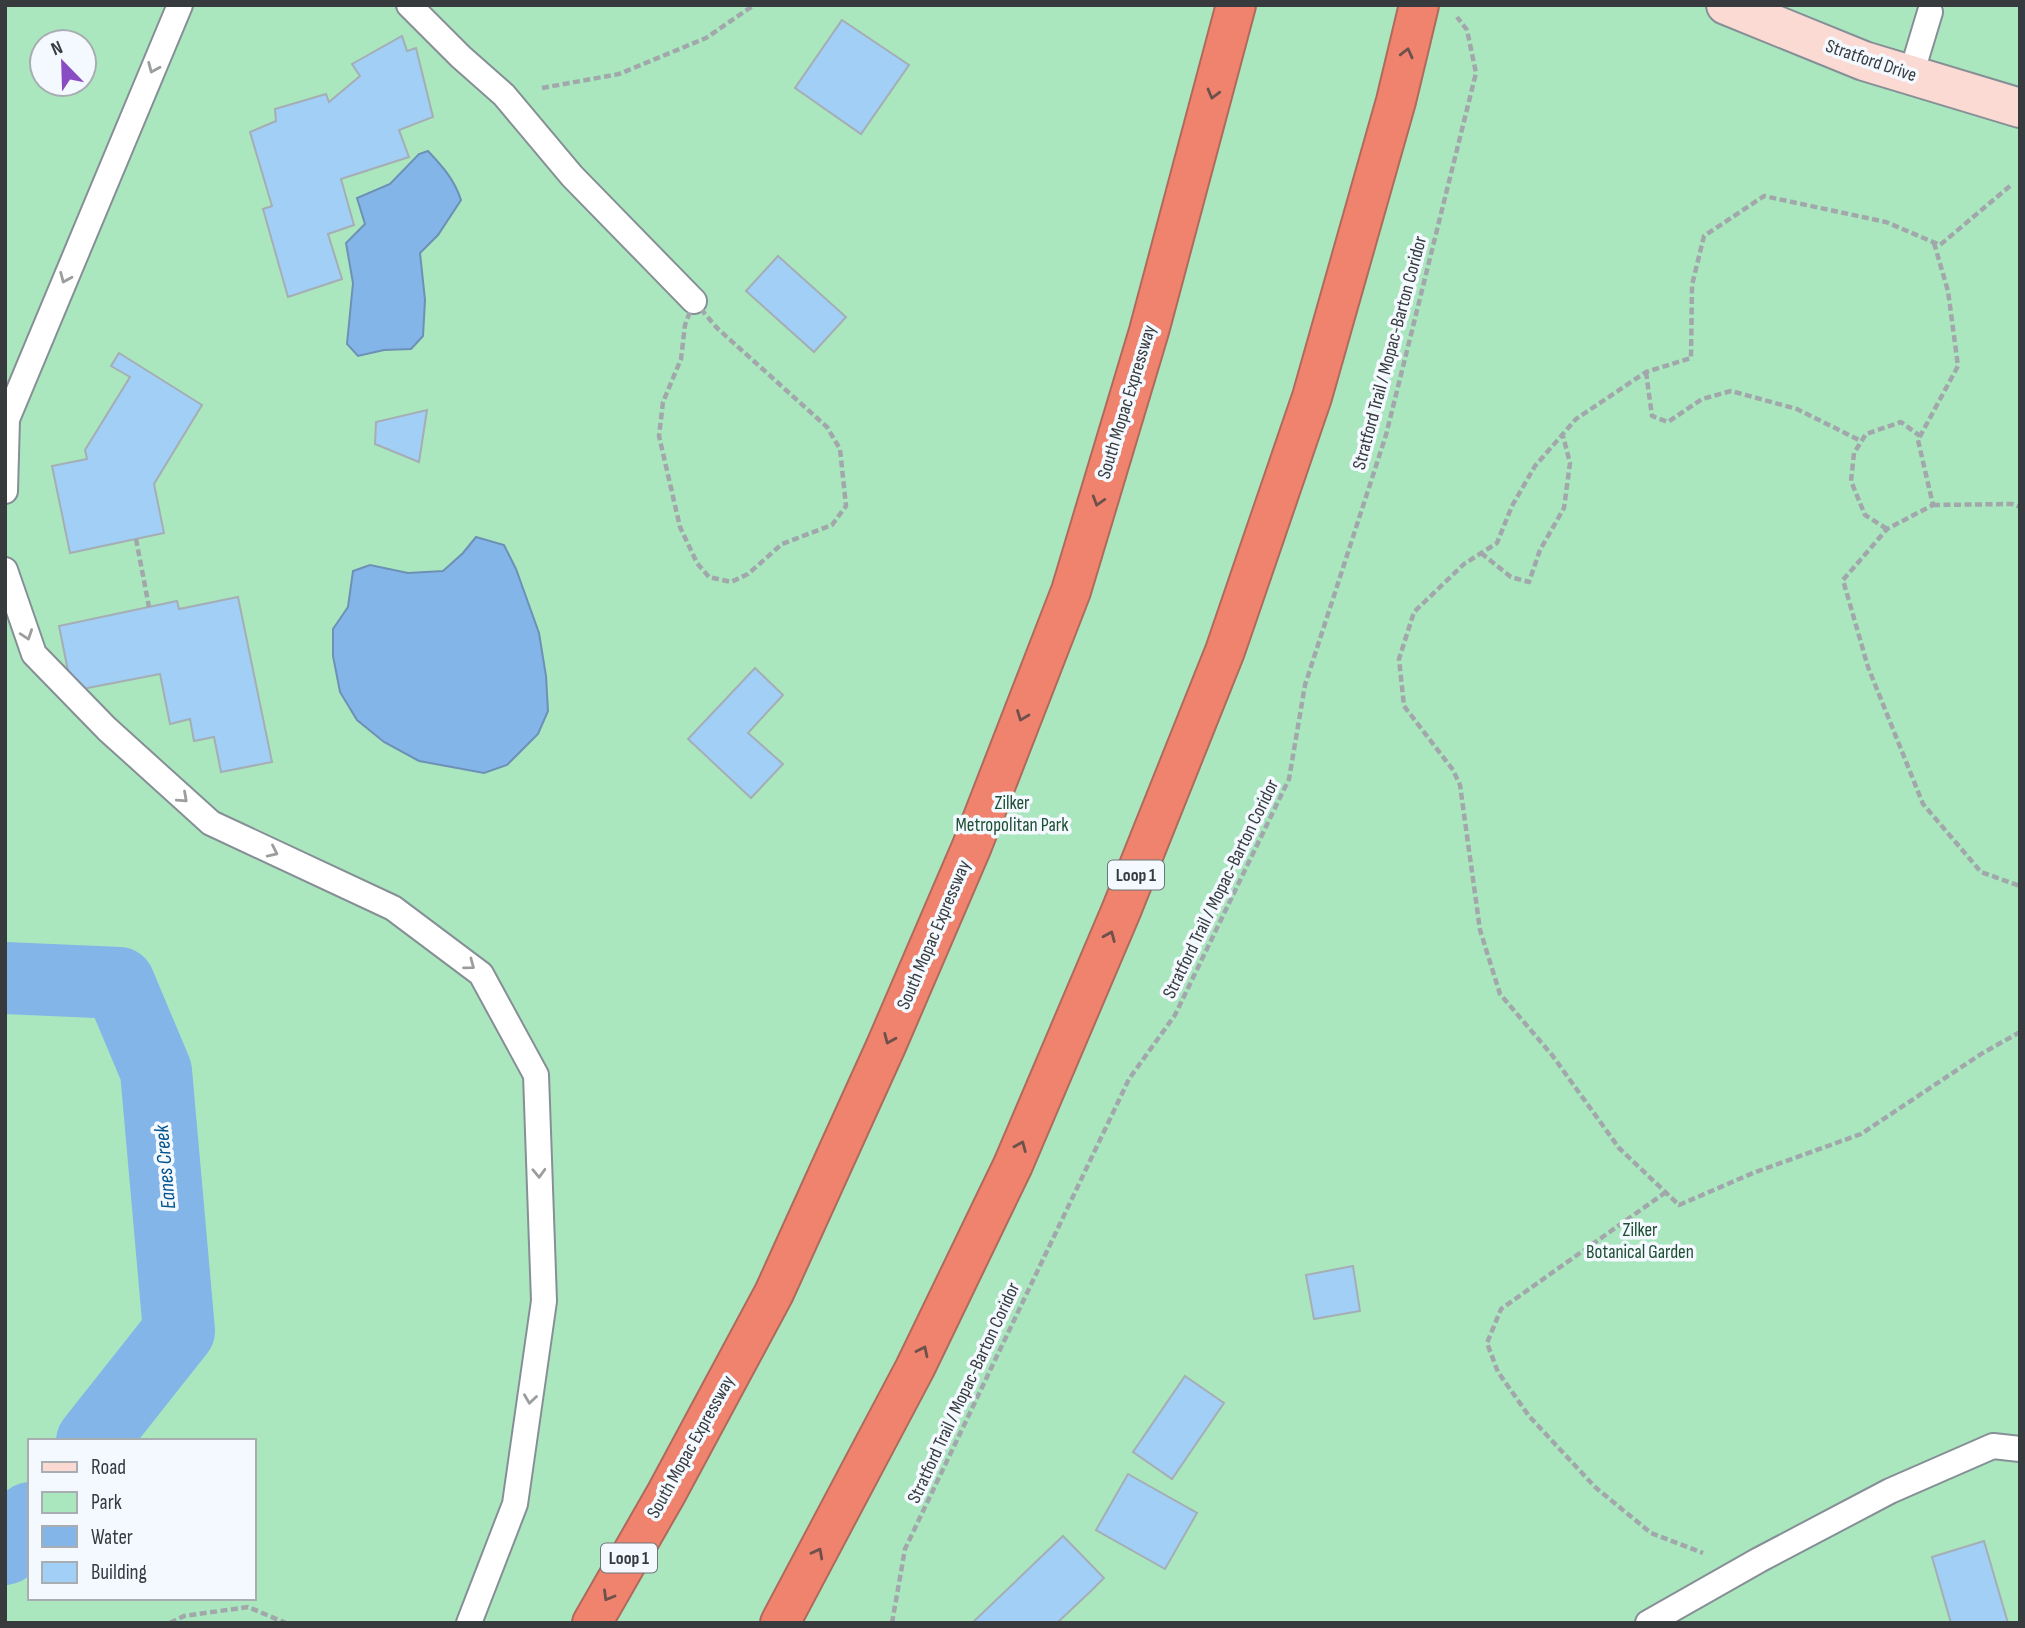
<svg xmlns="http://www.w3.org/2000/svg" width="2025" height="1628" font-family="'Sofia Sans Condensed',sans-serif">
<style>
.green{fill:#aae7bf;fill-rule:evenodd}
.water{fill:#84b5e8;stroke:#6d90b5;stroke-width:2}
.lines{fill:none;stroke-linecap:round;stroke-linejoin:round}
.river{stroke:#84b5e8;stroke-width:72}
.building{fill:#a1cff5;stroke:#a5aeb5;stroke-width:2}
.lane-casing{stroke:#868f96;stroke-width:28}
.secondary-casing{stroke:#868f96;stroke-width:42}
.highway-casing{stroke:#af6a5d;stroke-width:42}
.path{stroke:#a2a7ab;stroke-width:4.5;stroke-dasharray:7 3.5;stroke-linecap:butt}
.lane{stroke:#fff;stroke-width:24}
.secondary{stroke:#fadad3;stroke-width:38}
.highway{stroke:#ef836d;stroke-width:38}
.oneway{stroke:#6e514c}
.oneway2{stroke:#9b9d9e}
.labels{text-anchor:middle;dominant-baseline:central;stroke-width:7;stroke-linejoin:round;paint-order:stroke}
.shield{fill:#f3f9fe;stroke:#6f7478;stroke-width:2}
.shield-label{font-size:18px;font-weight:bold;fill:#373b3e}
.street-label{font-size:19px;fill:#373b3e;stroke:#f3f9fe}
.park-label{font-size:19px;fill:#1d4e32;stroke:#f3f9fe}
.water-label{font-size:21px;font-style:italic;fill:#01528e;stroke:#f3f9fe}
</style>
<rect width="100%" height="100%" fill="#f3f9fe"/>
<path class="green" d="M5,5H2020V1623H5ZM42,42H84V84H42ZM30,1441H254V1598H30Z"/>
<g class="water">
<path d="M428,151C443,167 454,179 461,200L438,235L420,253L425,300L423,336L411,349L384,350L358,356L347,344L353,283L346,243L365,224L357,198L390,184L419,154Z"/>
<path d="M476,537L504,545L516,569L539,633L546,676L548,711L538,734L507,765L484,773L419,761L384,742L357,720L340,692L333,656V629L348,607L353,571L370,565L408,573L443,571L463,553Z"/>
</g>
<g class="lines">
<g class="river">
<path d="M5,978L119,983L156,1071L179,1331L92,1441"/>
<path d="M5,1549L30,1518"/>
</g>
</g>
<g class="building">
<path d="M842,20L909,65L861,134L795,88Z"/>
<path d="M402,36L407,51L416,48L433,117L399,130L409,157L341,179L354,225L328,234L342,279L288,297L263,209L272,206L250,132L276,121L275,109L326,94L329,102L360,76L352,64Z"/>
<path d="M778,256L846,317L814,352L746,291Z"/>
<path d="M119,353L202,405L154,484L164,533L70,553L52,466L87,459L85,450L130,377L111,366Z"/>
<path d="M427,410L419,462L375,444L376,422Z"/>
<path d="M238,597L272,762L221,772L214,737L194,741L190,719L170,724L160,674L72,691L59,626L177,601L179,609Z"/>
<path d="M755,668L783,695L748,733L783,764L751,798L688,739Z"/>
<path d="M1353,1266L1360,1311L1314,1319L1306,1275Z"/>
<path d="M1185,1376L1224,1403L1172,1479L1133,1452Z"/>
<path d="M1128,1474L1197,1513L1165,1569L1096,1530Z"/>
<path d="M1063,1536L1104,1578L1092,1590L1057,1623H972Z"/>
<path d="M1984,1541L2008,1623H1951L1932,1557Z"/>
</g>
<g class="lines">
<defs>
<g id="lane">
<path d="M409,5L461,57L504,95L572,176L694,301"/>
<path d="M1911,75L1930,12"/>
<path d="M5,491L7,419L180,5"/>
<path d="M5,570L34,654L107,729L211,823L393,908L481,974L536,1075L544,1301L515,1504L469,1623"/>
<path d="M1648,1623L1759,1560L1890,1491L1993,1446L2020,1449"/>
</g>
<path id="secondary" d="M1726,5L1864,61L2020,108"/>
<g id="highway">
<path d="M592,1623L666,1494L774,1293L886,1046L972,846L1071,591L1149,331L1236,5"/>
<path d="M780,1623L915,1368L1013,1165L1121,911L1225,651L1312,397L1396,101L1419,5"/>
</g>
</defs>
<use href="#lane" class="lane-casing"/>
<use href="#secondary" class="secondary-casing"/>
<use href="#highway" class="highway-casing"/>
<g class="path">
<path d="M542,88L619,74L706,38L754,5"/>
<path d="M2010,186L1940,245L1886,222L1764,196L1704,236L1692,285L1691,358L1646,372L1576,419L1535,466L1512,506L1497,543L1464,564L1414,612L1399,659L1404,706L1453,770L1460,785L1480,930L1500,994L1552,1055L1619,1148L1679,1205L1753,1173L1861,1134L1981,1054L2020,1032"/>
<path d="M1934,243L1948,291L1958,366L1918,440L1933,505L1887,529L1843,580L1868,667L1923,804L1981,872L2020,886"/>
<path d="M694,301L717,328L827,427L840,449L846,506L832,525L782,544L748,574L731,582L709,577L697,563L680,527L659,436L663,402L681,359L685,325Z"/>
<path d="M1646,372L1652,416L1668,422L1702,399L1731,391L1797,409L1861,441"/>
<path d="M1933,505L2012,504L2020,507"/>
<path d="M1887,529L1865,515L1851,481L1854,453L1866,434L1901,422L1920,436"/>
<path d="M136,539L149,607"/>
<path d="M1481,553L1511,577L1529,582L1540,550L1564,508L1570,463L1563,436"/>
<path d="M1666,1192L1501,1309L1487,1343L1498,1372L1529,1416L1595,1487L1651,1533L1703,1553"/>
<path d="M170,1623L184,1616L248,1607L286,1623"/>
<path d="M892,1623L905,1549L1129,1079L1175,1015L1289,779L1305,685L1386,435L1476,73L1467,30L1457,17"/>
</g>
<use href="#lane" class="lane"/>
<use href="#secondary" class="secondary"/>
<use href="#highway" class="highway"/>
</g>
<defs><path id="oneway-chevron" d="M-2-3.5L2.5 0L-2 3.5" fill="none" stroke-width="1.6" stroke-linecap="round" stroke-linejoin="round" transform="scale(1.75)"/></defs>
<g class="oneway">
<use href="#oneway-chevron" transform="translate(1407 53) rotate(-76)"/>
<use href="#oneway-chevron" transform="translate(1213 94) rotate(105)"/>
<use href="#oneway-chevron" transform="translate(1098 501) rotate(107)"/>
<use href="#oneway-chevron" transform="translate(1022 716) rotate(111)"/>
<use href="#oneway-chevron" transform="translate(1110 936) rotate(-67)"/>
<use href="#oneway-chevron" transform="translate(889 1039) rotate(113)"/>
<use href="#oneway-chevron" transform="translate(1021 1146) rotate(-67)"/>
<use href="#oneway-chevron" transform="translate(923 1351) rotate(-64)"/>
<use href="#oneway-chevron" transform="translate(818 1553) rotate(-62)"/>
<use href="#oneway-chevron" transform="translate(608 1596) rotate(120)"/>
</g>
<g class="oneway2">
<use href="#oneway-chevron" transform="translate(153 68) rotate(113)"/>
<use href="#oneway-chevron" transform="translate(65 278) rotate(113)"/>
<use href="#oneway-chevron" transform="translate(27 635) rotate(71)"/>
<use href="#oneway-chevron" transform="translate(183 798) rotate(42)"/>
<use href="#oneway-chevron" transform="translate(273 852) rotate(25)"/>
<use href="#oneway-chevron" transform="translate(470 965) rotate(37)"/>
<use href="#oneway-chevron" transform="translate(539 1173) rotate(88)"/>
<use href="#oneway-chevron" transform="translate(530 1399) rotate(98)"/>
</g>
<g class="labels">
<g class="shield">
<rect x="1108" y="860.5" width="56" height="29" rx="5"/>
<rect x="601" y="1543.5" width="56" height="29" rx="5"/>
</g>
<g class="shield-label">
<text x="1136" y="875">Loop 1</text>
<text x="629" y="1558">Loop 1</text>
</g>
<g class="street-label">
<text transform="translate(1871 61) rotate(19)">Stratford Drive</text>
<text transform="translate(1390 353) rotate(-75)">Stratford Trail / Mopac-Barton Coridor</text>
<text transform="translate(1127 402) rotate(-73)">South Mopac Expressway</text>
<text transform="translate(1221 889) rotate(-64)">Stratford Trail / Mopac-Barton Coridor</text>
<text transform="translate(934 935) rotate(-67)">South Mopac Expressway</text>
<text transform="translate(964 1393) rotate(-65)">Stratford Trail / Mopac-Barton Coridor</text>
<text transform="translate(691 1447) rotate(-61)">South Mopac Expressway</text>
</g>
<g class="park-label">
<text x="1012" y="803">Zilker<tspan x="1012" dy="22">Metropolitan Park</tspan></text>
<text x="1640" y="1230">Zilker<tspan x="1640" dy="22">Botanical Garden</tspan></text>
</g>
<g class="water-label">
<text transform="translate(165 1167) rotate(-95)">Eanes Creek</text>
</g>
</g>
<rect width="2025" height="1628" fill="none" stroke="#373b3e" stroke-width="14"/>
<rect x="28" y="1439" width="228" height="161" fill="#f3f9fe" stroke="#a8adb1" stroke-width="2"/>
<rect x="42" y="1462" width="35" height="10" fill="#fadad3" stroke="#a8adb1" stroke-width="2"/>
<text x="91" y="1474" font-size="21" fill="#373b3e">Road</text>
<rect x="42" y="1492" width="35" height="21" fill="#aae7bf" stroke="#a8adb1" stroke-width="2"/>
<text x="91" y="1509" font-size="21" fill="#373b3e">Park</text>
<rect x="42" y="1526" width="35" height="21" fill="#84b5e8" stroke="#a8adb1" stroke-width="2"/>
<text x="91" y="1544" font-size="21" fill="#373b3e">Water</text>
<rect x="42" y="1562" width="35" height="21" fill="#a1cff5" stroke="#a8adb1" stroke-width="2"/>
<text x="91" y="1579" font-size="21" fill="#373b3e">Building</text>
<g transform="translate(63 63) rotate(337)"><circle r="33" fill="#f3f9fe" stroke="#a8adb1" stroke-width="2"/>
<path d="M0-5L12 26L0 18L-12 26Z" fill="#894cc2"/>
<text y="-10" font-size="19" font-weight="bold" text-anchor="middle" fill="#373b3e">N</text>
</g>
</svg>
